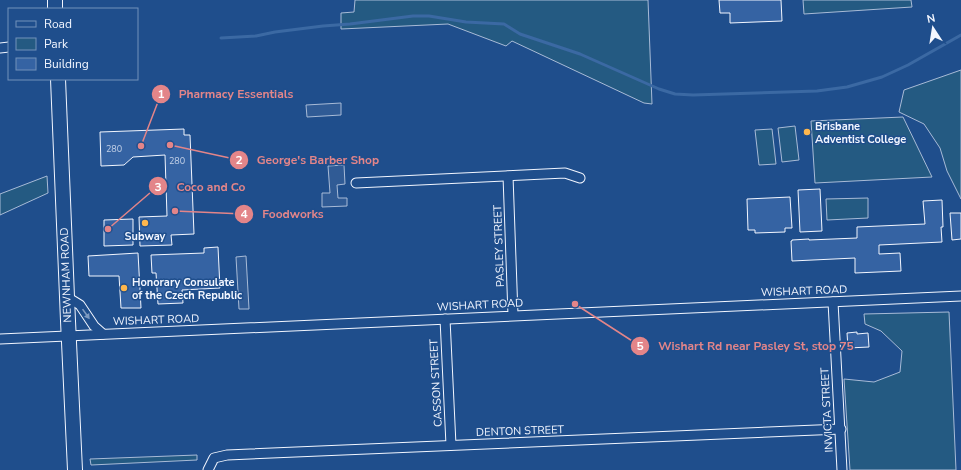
<svg xmlns="http://www.w3.org/2000/svg" width="961" height="470" font-family="'Nunito Sans',sans-serif">
<style>
.green{fill:#245a82;stroke:#a8bbd7}
.parking{fill:#305b95;stroke:#a8bbd7}
.lines{fill:none;stroke-linecap:round;stroke-linejoin:round}
.stream{stroke:#3b69a3;stroke-width:3}
.building{fill:#3563a3;stroke:#f2f6ff}
.minor-casing{stroke:#f2f6ff;stroke-width:11}
.primary-casing{stroke:#f2f6ff;stroke-width:16}
.minor{stroke:#1f4e8c;stroke-width:9}
.primary{stroke:#1f4e8c;stroke-width:14}
.oneway{fill:#7e9ac0}
.poi-dot{fill:#ffb74d;stroke:#1f4e8c;stroke-width:1.5}
.labels{text-anchor:middle;dominant-baseline:central;stroke-width:3;stroke-linejoin:round;paint-order:stroke}
.number-label{font-size:9px;fill:#c3d1e8}
.poi-label{font-size:11px;font-weight:bold;fill:#f2f6ff;stroke:#1f4e8c;text-anchor:start}
.street-label{font-size:11px;fill:#f2f6ff;stroke:#1f4e8c}
.leader{fill:none;stroke:#e38589;stroke-width:1.5}
.callout-dot{fill:#e38589;stroke:#1f4e8c;stroke-width:1.5}
.mark-label{font-size:12px;text-anchor:middle;font-weight:bold;fill:#fff}
.callout-label{font-size:12px;text-anchor:middle;font-weight:bold;fill:#e38589;stroke:#1f4e8c;stroke-width:3;stroke-linejoin:round;paint-order:stroke}
</style>
<rect width="100%" height="100%" fill="#1f4e8c"/>
<g class="green">
<path d="M355,0H648L652,104L644,103L512,41L506,46L448,24L341,29V13L354,12Z"/>
<path d="M803,0H911L912,7L804,14Z"/>
<path d="M961,70V199L947,171L940,148L924,124L899,112L904,90Z"/>
<path d="M903,117L932,177L815,183L811,121Z"/>
<path d="M795,126L799,160L782,162L778,128Z"/>
<path d="M772,129L776,164L759,165L755,130Z"/>
<path d="M47,176L48,193L0,215V194Z"/>
<path d="M868,198V218L827,220L826,199Z"/>
<path d="M949,312L956,470H850L844,379L874,382L900,372L902,351L881,331L865,324L864,314Z"/>
<path d="M197,455V460L91,465L90,459Z"/>
</g>
<g class="parking">
<path d="M341,103V115L307,117L306,105Z"/>
<path d="M344,165L345,184L337,185L338,198H347V206L322,207V193H330L328,166Z"/>
<path d="M246,256L249,309H239L236,257Z"/>
</g>
<g class="lines">
<path class="stream" d="M221,38L256,36L275,32L323,26L350,24L413,16H429L466,22L504,24L520,34L580,54L659,89L675,94L693,95L817,91L847,87L882,77L908,65L961,35"/>
</g>
<g class="building">
<path d="M719,0H781L782,21L730,23V13H720Z"/>
<path d="M184,129V135H190L194,234L171,235L172,245L140,246L139,217L167,216L165,155L133,157L124,165L101,166L100,132Z"/>
<path d="M820,189L822,231L800,232L798,190Z"/>
<path d="M790,197L792,228H785V232L755,233V230H748L747,199Z"/>
<path d="M942,200L943,227H941L942,242L879,245V254L900,253L901,271L855,273V258L792,261L791,241H792V240L809,239V240L857,238V227L925,224L923,201Z"/>
<path d="M950,213H961V239L952,240Z"/>
<path d="M133,219V245L104,246V220Z"/>
<path d="M218,247L220,288L182,290L183,303L158,304L156,273H152L151,255L204,253V248Z"/>
<path d="M138,253L141,308H121L119,276H89L88,256Z"/>
<path d="M857,332V334L868,333L869,347L848,348L847,333Z"/>
</g>
<g class="lines">
<defs>
<g id="minor">
<path d="M0,48L9,47"/>
<path d="M508,176L513,315"/>
<path d="M356,183L565,173L580,178"/>
<path d="M67,297L80,305L94,326L103,334"/>
<path d="M833,302L842,470"/>
<path d="M445,319L451,445"/>
<path d="M0,339L961,296"/>
<path d="M208,470L214,458L227,455L841,429"/>
</g>
<g id="primary">
<path d="M55,0V9"/>
<path d="M58,79L68,321L75,470"/>
</g>
</defs>
<use href="#minor" class="minor-casing"/>
<use href="#primary" class="primary-casing"/>
<use href="#minor" class="minor"/>
<use href="#primary" class="primary"/>
</g>
<defs><path id="oneway-solid" d="M-6-.8H1V-3.2L6.5 0L1 3.2V.8H-6Z"/></defs>
<use class="oneway" href="#oneway-solid" transform="translate(86 314) rotate(55)"/>
<g class="poi-dot">
<circle cx="807" cy="132" r="4"/>
<circle cx="145" cy="223" r="4"/>
<circle cx="124" cy="288" r="4"/>
</g>
<g class="labels">
<g class="number-label">
<text x="114" y="149">280</text>
<text x="177" y="161">280</text>
</g>
<g class="poi-label">
<text x="815" y="126">Brisbane<tspan x="815" dy="13">Adventist College</tspan></text>
<text x="145" y="236" text-anchor="middle">Subway</text>
<text x="132" y="282">Honorary Consulate<tspan x="132" dy="13">of the Czech Republic</tspan></text>
</g>
<g class="street-label">
<text transform="translate(499 246) rotate(-92)">PASLEY STREET</text>
<text transform="translate(66 275) rotate(-92)">NEWNHAM ROAD</text>
<text transform="translate(804 291) rotate(-2)">WISHART ROAD</text>
<text transform="translate(480 305) rotate(-3)">WISHART ROAD</text>
<text transform="translate(156 320) rotate(-2)">WISHART ROAD</text>
<text transform="translate(436 383) rotate(-93)">CASSON STREET</text>
<text transform="translate(827 410) rotate(-93)">INVICTA STREET</text>
<text transform="translate(520 431) rotate(-2)">DENTON STREET</text>
</g>
</g>
<path class="leader" d="M141 146L161 94M170 145L239 160M108 229L158 186M175 211L244 214M575 304L640 346"/>
<g class="callout-dot">
<circle cx="141" cy="146" r="4"/>
<circle cx="170" cy="145" r="4"/>
<circle cx="108" cy="229" r="4"/>
<circle cx="175" cy="211" r="4"/>
<circle cx="575" cy="304" r="4"/>
<circle cx="161" cy="94" r="10"/>
<circle cx="239" cy="160" r="10"/>
<circle cx="158" cy="186" r="10"/>
<circle cx="244" cy="214" r="10"/>
<circle cx="640" cy="346" r="10"/>
</g>
<g class="mark-label">
<text x="161" y="98">1</text>
<text x="239" y="164">2</text>
<text x="158" y="191">3</text>
<text x="244" y="218">4</text>
<text x="640" y="350">5</text>
</g>
<g class="callout-label">
<text x="236" y="98">Pharmacy Essentials</text>
<text x="318" y="164">George's Barber Shop</text>
<text x="211" y="191">Coco and Co</text>
<text x="293" y="218">Foodworks</text>
<text x="756" y="350">Wishart Rd near Pasley St, stop 75</text>
</g>
<rect x="8" y="8" width="130" height="72" fill="#1f4e8c" stroke="#7391ba"/>
<rect x="16" y="21" width="20" height="6" fill="#1f4e8c" stroke="#7391ba"/>
<text x="44" y="28" font-size="12" fill="#f2f6ff">Road</text>
<rect x="16" y="38" width="20" height="12" fill="#245a82" stroke="#7391ba"/>
<text x="44" y="48" font-size="12" fill="#f2f6ff">Park</text>
<rect x="16" y="58" width="20" height="12" fill="#3563a3" stroke="#7391ba"/>
<text x="44" y="68" font-size="12" fill="#f2f6ff">Building</text>
<g transform="translate(933 28) rotate(348)" stroke="#1f4e8c" stroke-width="3" paint-order="stroke">
<path d="M0-3L7 15L0 10L-7 15Z" fill="#f2f6ff"/>
<text y="-6" font-size="11" font-weight="bold" text-anchor="middle" fill="#f2f6ff">N</text>
</g>
</svg>
